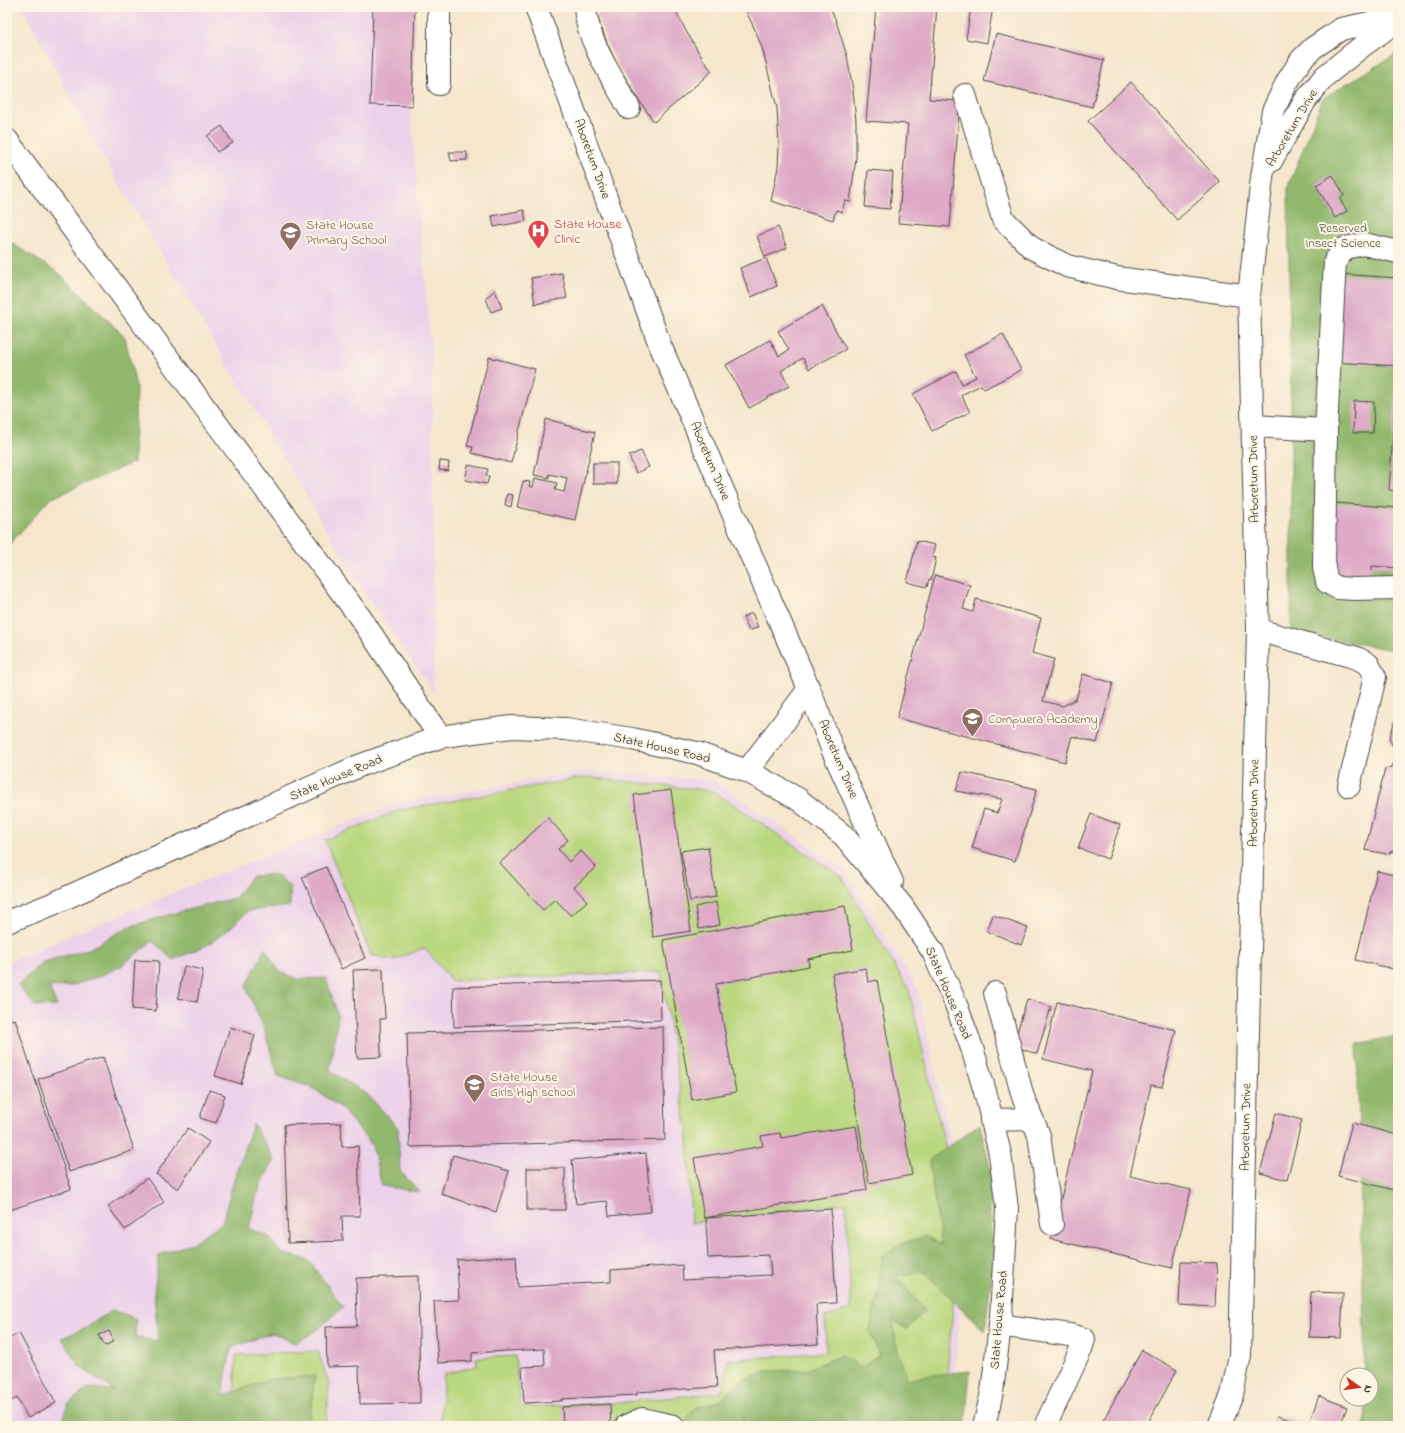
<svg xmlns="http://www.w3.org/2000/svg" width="1405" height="1433" font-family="'Indie Flower',sans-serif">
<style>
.built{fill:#ecd1ea}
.green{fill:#b9d77e;stroke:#728154}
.forest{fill:#92b86d;stroke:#5e724c}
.building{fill:#deaac8}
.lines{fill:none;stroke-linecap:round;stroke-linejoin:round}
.minor-casing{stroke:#494743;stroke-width:24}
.minor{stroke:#fff;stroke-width:22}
.labels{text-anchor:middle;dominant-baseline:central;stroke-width:4;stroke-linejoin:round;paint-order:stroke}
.street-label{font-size:13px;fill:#2b2b2b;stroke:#fcf5e5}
.health-label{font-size:13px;fill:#be3a42;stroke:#fcf5e5;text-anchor:start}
.education-label{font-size:13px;fill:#785e54;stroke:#fcf5e5;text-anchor:start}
.park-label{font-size:13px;fill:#4e5640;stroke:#fcf5e5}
</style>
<rect width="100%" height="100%" fill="#fcf5e5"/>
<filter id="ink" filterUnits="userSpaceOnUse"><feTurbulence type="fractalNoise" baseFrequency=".025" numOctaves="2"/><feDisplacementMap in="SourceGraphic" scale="8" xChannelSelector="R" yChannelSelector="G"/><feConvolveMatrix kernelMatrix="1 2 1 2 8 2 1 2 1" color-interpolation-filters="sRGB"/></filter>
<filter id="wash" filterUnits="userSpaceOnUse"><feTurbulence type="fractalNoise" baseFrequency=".012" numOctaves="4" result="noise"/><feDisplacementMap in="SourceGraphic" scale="16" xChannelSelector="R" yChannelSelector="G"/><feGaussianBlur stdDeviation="0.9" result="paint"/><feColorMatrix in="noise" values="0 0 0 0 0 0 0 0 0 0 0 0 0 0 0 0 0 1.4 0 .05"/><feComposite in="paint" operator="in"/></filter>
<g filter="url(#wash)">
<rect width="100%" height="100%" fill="#f5e6cc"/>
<g class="built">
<path d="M22,7H402L432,364L434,693L362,589L93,140Z"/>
<path d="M585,771L715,781L844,870L917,988L968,1220L953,1387L942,1426H7V962L175,892L399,803Z"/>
</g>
<g class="green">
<path d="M586,777L713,791L842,877L909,990L948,1159L961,1220L946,1384L934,1426H342L440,1423L444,1374L477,1366L476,1358L515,1356L521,1407L618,1403L722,1392L728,1360L826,1352L825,1317L851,1310L846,1203L691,1223L688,1138L661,972L452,981L424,948L393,960L371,955L325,840L400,810Z"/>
<path d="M318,1351L329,1384L326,1426H233L236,1355Z"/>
</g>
<g class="forest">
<path d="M1398,53V651L1291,631V414L1288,188L1323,98Z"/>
<path d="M7,176L12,182L7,206Z"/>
<path d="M7,240L60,274L125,337L136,386L134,462L50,499L7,547Z"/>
<path d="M276,874L290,887V906L248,911L227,931L207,945L173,960L152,941L121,966L102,975L72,986L49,987L57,1006H35L18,985L43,962L89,949L128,927L175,913L235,898L252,876Z"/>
<path d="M265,948L279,971L297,979L326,978L338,1016L330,1071L368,1095L398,1128L400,1171L420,1192L382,1186L372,1145L341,1108L313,1088L278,1076L263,1026L246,987Z"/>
<path d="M1398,1036V1426H1366L1365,1399H1371V1375H1365L1357,1044Z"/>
<path d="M253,1124L274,1159L257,1194L249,1229L268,1236L281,1253L308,1260L343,1307L316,1331L295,1343L271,1333L231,1348L222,1396L271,1379L315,1376L309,1422L313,1426H62L68,1404L88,1388L114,1390L79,1366L62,1338L86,1328L112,1310L136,1319L135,1338L158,1341L154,1293L159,1255L192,1243L222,1223L236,1173Z"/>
<path d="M980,1124L992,1177L989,1210L994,1253L985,1331L924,1272L896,1276L925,1311L907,1329L893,1321L897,1351L908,1380L924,1376L970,1371L965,1426H760L743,1418L745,1426H681L695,1408L719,1401L743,1380L766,1371L806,1370L842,1355L862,1368L879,1355L870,1330L879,1288L882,1256L904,1243L926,1236L941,1245C938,1217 932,1189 929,1160Z"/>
</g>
<g id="blocks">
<g class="building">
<path d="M373,7H415L412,106L370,105Z"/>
<path d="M596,7H674L686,31L704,61L712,71L654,122L641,103L618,66L607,43L599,21Z"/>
<path d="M744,7H830L836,21L847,56L853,90L856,121V158L850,202L845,201L842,212L836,210L833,220L771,201L778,167L779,147L777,108L763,51L756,32Z"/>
<path d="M876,7H937L929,99L960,101L950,227L898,223L908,124L866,121Z"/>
<path d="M971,7H993L987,43L966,39Z"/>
<path d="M996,34L1104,60L1092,107L984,81Z"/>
<path d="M1131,82L1220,182L1177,220L1088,121Z"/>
<path d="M222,126L233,143L217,152L207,136Z"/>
<path d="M449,152H467V160L451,161Z"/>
<path d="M868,170L893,172L890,209L865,207Z"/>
<path d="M1333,175L1344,195L1340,200L1347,211L1335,218L1316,185Z"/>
<path d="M524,210L526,221L494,227L492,216Z"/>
<path d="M778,227L787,248L765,257L757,236Z"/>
<path d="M766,258L777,286L751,297L740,268Z"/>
<path d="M562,273L567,298L535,304L531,278Z"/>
<path d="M1339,274L1398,278V366L1333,362Z"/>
<path d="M495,290L502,308L491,312L486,298Z"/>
<path d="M822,306L846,349L809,369L803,358L781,371L789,386L749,408L726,365L770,340L779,356L789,350L778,331Z"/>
<path d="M1003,334L1021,370L984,389L981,385L961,395L970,412L932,431L913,394L956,371L962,384L976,377L964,355Z"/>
<path d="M489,357L535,369L511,463L472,453L473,447L467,446Z"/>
<path d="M1396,390H1398V491L1389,490Z"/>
<path d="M1354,401L1374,402L1373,433H1353Z"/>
<path d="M546,419L565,424L564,425L595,432L575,520L517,507L523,481L530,482L529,486L533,487L535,478L557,483L555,490L564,492L567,478L549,474V478L534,475Z"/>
<path d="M641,451L649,467L636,473L629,456Z"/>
<path d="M440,461L449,462L448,471L439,470Z"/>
<rect x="593" y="463" width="24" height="21"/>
<path d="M468,465L488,469L486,476H489L487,484L465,480Z"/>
<path d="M507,494L513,495L511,507L505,505Z"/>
<path d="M1336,503L1398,508V568L1372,566L1371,584L1330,581Z"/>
<path d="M917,541L935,545L932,557L936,558L931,580L929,579L927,587L907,582Z"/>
<path d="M935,575L970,585L963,609L973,612L976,599L1041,618L1032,653L1054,659L1043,701L1063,706L1076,699L1083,674L1113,683L1097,743L1072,736L1065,762L897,718Z"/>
<path d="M752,613L758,627L749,631L743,617Z"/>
<path d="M1398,711V848L1387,854L1365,850L1385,769L1391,767L1397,753L1389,739Z"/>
<path d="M962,772L1037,789L1015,861L972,848L984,809L997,813L1002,799L956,791Z"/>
<path d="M671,790L691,931L653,937L634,795Z"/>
<path d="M1091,814L1120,825L1108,859L1078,848Z"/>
<path d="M548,818L568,840L558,849L569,862L581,851L596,867L574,887L587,901L571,916L555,899L543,910L500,863Z"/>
<path d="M708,847L716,897L690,901L681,851Z"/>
<path d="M326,867L365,958L341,969L302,877Z"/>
<path d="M1377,871L1398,876V970L1356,960Z"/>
<path d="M716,902L720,925L699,929L695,907Z"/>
<path d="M845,906L853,950L808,959L809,966L716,984L736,1092L692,1100L663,940Z"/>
<path d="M993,915L1028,928L1021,945L987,931Z"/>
<path d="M135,960L159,961L156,1011L132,1009Z"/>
<path d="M184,966L203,970L197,1002L178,998Z"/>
<path d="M866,968L868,982L877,980L912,1175L869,1183L832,974Z"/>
<path d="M383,969L385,1019H380L381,1057L357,1058L353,970Z"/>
<path d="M660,980L661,1020L454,1027L453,987Z"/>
<path d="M1027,999L1051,1007L1037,1054L1013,1046Z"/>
<path d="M1057,1002L1176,1030L1162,1087L1151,1085L1130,1176L1191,1190L1172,1268L1051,1239L1092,1071L1043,1059Z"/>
<path d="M15,1019L71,1189L7,1211V1021Z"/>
<path d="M230,1027L255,1035L241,1084L215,1076Z"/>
<path d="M663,1027L665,1140L410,1147L407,1033Z"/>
<path d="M103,1057L134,1150L69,1172L38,1079Z"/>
<path d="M209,1090L225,1095L216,1123L200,1118Z"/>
<path d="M1276,1113L1302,1120L1287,1180L1260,1173Z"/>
<path d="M341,1123L342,1147L358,1146L360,1216H342L343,1241L288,1243L284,1125Z"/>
<path d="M1352,1123L1398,1135V1173L1394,1190L1338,1176Z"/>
<path d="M856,1126L867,1190L704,1218L694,1158L763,1146L761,1136L780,1133L781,1138Z"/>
<path d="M188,1128L209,1142L178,1189L156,1174Z"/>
<path d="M646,1153L651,1212L609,1216L607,1201L576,1204L572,1160Z"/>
<path d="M453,1155L509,1171L496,1212L441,1194Z"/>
<rect x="527" y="1168" width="38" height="42"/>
<path d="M147,1178L164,1202L125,1230L108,1206Z"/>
<path d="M831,1209L836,1303L816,1304L818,1344L714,1350L717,1387L637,1392V1395L561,1399L562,1401L524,1403L522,1367L545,1366L544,1349L472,1353V1361L438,1363L434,1301L459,1300L457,1260L516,1256L518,1287L611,1282V1270L682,1265L683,1280L771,1275L769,1255L708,1258L706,1218Z"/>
<path d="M1181,1262L1217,1263L1215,1307L1179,1305Z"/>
<path d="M418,1276L420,1403L360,1404L359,1366L327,1367L326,1327L357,1326L356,1278Z"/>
<path d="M1311,1292L1343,1293L1341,1338L1309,1337Z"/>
<path d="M109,1331L114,1341L105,1346L99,1335Z"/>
<path d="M19,1333L56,1403L28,1418L17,1398L7,1403V1340Z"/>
<path d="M1142,1350L1177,1370L1146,1426H1100Z"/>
<path d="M1319,1396L1347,1407L1340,1426H1328L1310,1420Z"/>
<path d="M610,1404L611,1426H563L562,1407Z"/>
<path d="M1277,1416L1310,1426H1274Z"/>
</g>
</g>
</g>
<g filter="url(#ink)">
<use href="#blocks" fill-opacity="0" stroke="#494743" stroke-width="1"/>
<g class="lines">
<defs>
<g id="minor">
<path d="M536,7L660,345L809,689L833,751L892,882"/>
<path d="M585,7C587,42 613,78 629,108"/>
<path d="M439,84V7"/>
<path d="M965,95L1003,219L1032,248L1067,266L1117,278L1249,296"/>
<path d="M7,140L362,620L440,737"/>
<path d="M1271,161L1305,101L1325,76L1365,44L1398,20"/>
<path d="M1398,252L1364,244L1345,248L1335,261L1326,430L1324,568L1327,582L1338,588L1354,589L1398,588"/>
<path d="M1253,426L1326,430"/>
<path d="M1258,630L1357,658L1368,664L1375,677L1349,786"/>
<path d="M747,771L809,689"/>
<path d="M7,922L50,905L361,765L440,737L459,734L512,727L566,729L632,739L697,753L747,771L798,799L844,836L903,907L933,952L955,1002L972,1048L986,1095L1000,1154L1007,1208L1001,1317L992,1392L984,1426"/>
<path d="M995,993L1023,1097L1039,1135L1052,1224"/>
<path d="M991,1120L1032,1119"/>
<path d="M1000,1325L1070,1335L1084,1339L1081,1349L1047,1422"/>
<path d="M626,1426L642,1419L673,1426"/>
<path d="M1219,1426L1232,1395L1240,1355L1258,630L1249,296L1262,177L1273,111L1287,82L1301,60L1313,48L1341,29L1398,17"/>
</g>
</defs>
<use href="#minor" class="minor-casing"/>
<use href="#minor" class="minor"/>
</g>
</g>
<defs>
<symbol id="hospital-pin" viewBox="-11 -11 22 30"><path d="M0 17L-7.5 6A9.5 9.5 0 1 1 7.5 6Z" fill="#e0444e" stroke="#fcf5e5"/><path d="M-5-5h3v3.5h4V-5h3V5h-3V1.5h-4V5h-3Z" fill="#fff"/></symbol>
<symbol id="school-pin" viewBox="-11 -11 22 30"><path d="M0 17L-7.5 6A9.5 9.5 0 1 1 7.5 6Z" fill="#8d6e63" stroke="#fcf5e5"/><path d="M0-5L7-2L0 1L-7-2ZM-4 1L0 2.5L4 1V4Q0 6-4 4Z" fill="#fff"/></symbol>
</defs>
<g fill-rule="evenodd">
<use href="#hospital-pin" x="526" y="218" width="25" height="34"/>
<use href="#school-pin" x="278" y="220" width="25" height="34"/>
<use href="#school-pin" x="960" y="706" width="25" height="34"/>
<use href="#school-pin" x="462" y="1072" width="25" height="34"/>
</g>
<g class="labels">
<g class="street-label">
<text transform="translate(1292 128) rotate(-59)">Arboretum Drive</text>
<text transform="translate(592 159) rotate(70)">Aboretum Drive</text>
<text transform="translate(710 461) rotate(67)">Aboretum Drive</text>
<text transform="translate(1254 479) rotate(-91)">Arboretum Drive</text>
<text transform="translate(662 748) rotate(13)">State House Road</text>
<text transform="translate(838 759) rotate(67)">Aboretum Drive</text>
<text transform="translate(336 778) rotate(-23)">State House Road</text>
<text transform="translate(1254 803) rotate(-89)">Arboretum Drive</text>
<text transform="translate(948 993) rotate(67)">State House Road</text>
<text transform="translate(1246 1127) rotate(-89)">Arboretum Drive</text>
<text transform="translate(999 1320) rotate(-85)">State House Road</text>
</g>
<g class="health-label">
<text x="554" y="224">State House<tspan x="554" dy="15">Clinic</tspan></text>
</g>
<g class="education-label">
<text x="306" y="225">State House<tspan x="306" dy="15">Primary School</tspan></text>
<text x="988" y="719">Compuera Academy</text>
<text x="490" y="1077">State House<tspan x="490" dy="15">Girls High school</tspan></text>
</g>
<g class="park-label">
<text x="1343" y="228">Reserved<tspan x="1343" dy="15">Insect Science</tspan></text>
</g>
</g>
<rect width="1405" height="1433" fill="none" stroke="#fcf5e5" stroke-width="24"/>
<g transform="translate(1359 1387) rotate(104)"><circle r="19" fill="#fcf5e5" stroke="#a8a49b"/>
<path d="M0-3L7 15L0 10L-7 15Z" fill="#c8321e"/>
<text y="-6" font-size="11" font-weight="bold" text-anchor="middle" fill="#2b2b2b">N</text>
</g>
</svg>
